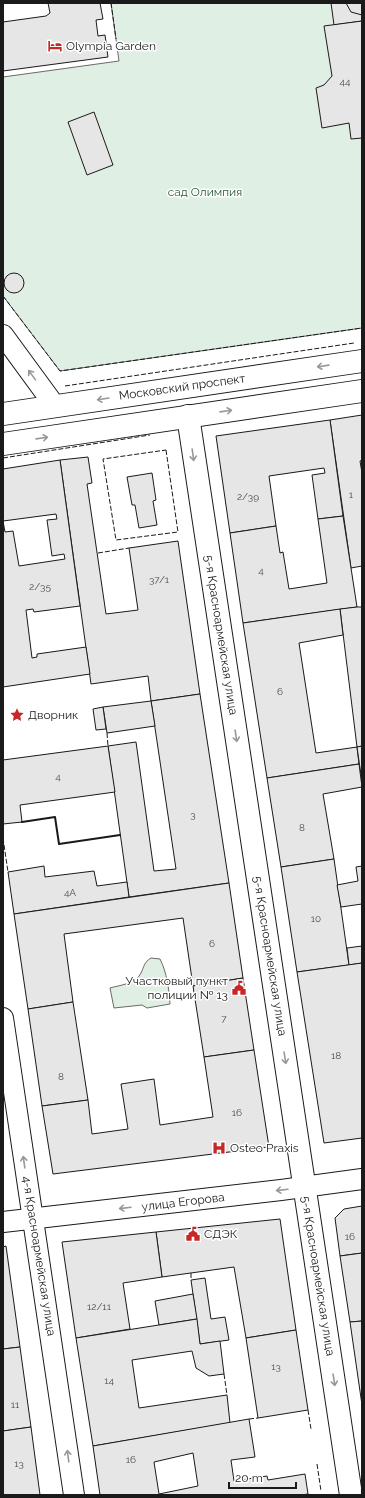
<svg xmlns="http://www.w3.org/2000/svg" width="365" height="1498" font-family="Raleway,sans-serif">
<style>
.green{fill:#e0efe3;stroke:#6a6a6a}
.building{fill:#e6e6e6;stroke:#1a1a1a;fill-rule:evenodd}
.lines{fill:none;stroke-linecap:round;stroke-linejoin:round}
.minor-casing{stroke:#1a1a1a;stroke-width:22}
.tertiary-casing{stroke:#1a1a1a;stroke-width:24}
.primary-casing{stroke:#1a1a1a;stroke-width:24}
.minor{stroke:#fff;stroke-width:20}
.tertiary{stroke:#fff;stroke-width:22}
.primary{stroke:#fff;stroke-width:22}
.fence{stroke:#1a1a1a;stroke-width:1;stroke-dasharray:5 2;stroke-linecap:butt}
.wall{stroke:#1a1a1a;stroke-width:2}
.oneway{stroke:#989898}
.labels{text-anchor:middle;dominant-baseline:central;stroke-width:3;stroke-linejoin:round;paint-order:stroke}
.number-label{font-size:10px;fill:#4d4d4d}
.poi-label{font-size:12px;fill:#1a1a1a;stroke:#fff;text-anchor:start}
.park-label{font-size:12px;fill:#2b5a34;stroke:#fff}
.street-label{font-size:12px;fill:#1a1a1a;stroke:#fff}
</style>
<rect width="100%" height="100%" fill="#fff"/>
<g class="green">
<path d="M111,3H362V328L60,371L3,296V77L119,61Z"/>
<path d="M151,958L160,959C167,973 169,989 170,1004L147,1008L142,1005L114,1008L110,988C120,985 136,984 141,973C144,967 144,962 151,958Z"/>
</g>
<g class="building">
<path d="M48,3H100L103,19L96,20L98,36L105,35L108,57L3,71V22L46,16L50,13Z"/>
<path d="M331,3H362V21L334,25Z"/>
<path d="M346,3H362V15L351,12Z"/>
<path d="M362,21V138L351,139L349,123L322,128L316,88L324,85L332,76L324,26Z"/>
<path d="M94,112L113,165L87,175L68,122Z"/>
<circle cx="14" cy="283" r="10"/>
<path d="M362,415V460L360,461L362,473V566L351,568L330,420Z"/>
<path d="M330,420L343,516L318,519L312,475L325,473L324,468L269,476L276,526L230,533L216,436Z"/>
<path d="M88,457L92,483L87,484L106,614L138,610L129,548L178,541L200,694L151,701L148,676L91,684L60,460Z"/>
<path d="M60,460L80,606L34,612L33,609L26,610L32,658L37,657V654L86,647L90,674L3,687V469ZM56,514L57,519L47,520L52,556L64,554L65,559L19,566L13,531L5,532L3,521Z"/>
<path d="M152,473L156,500L153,501L157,525L139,528L135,505H132L127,477Z"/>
<path d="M343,516L357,607L243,623L230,533L276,526L280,553L283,552L289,589L327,583L318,519Z"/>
<path d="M357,607H362V746L357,747L340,609Z"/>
<path d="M340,609L343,635L299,643L316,753L357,747L359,764L267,778L243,623Z"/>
<path d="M200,694L229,883L129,897L108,746L136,742L154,871L176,869L151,701Z"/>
<path d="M151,701L155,726L107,733L103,707Z"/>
<path d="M103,707L106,729L96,730L93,709Z"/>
<path d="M108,746L115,792L20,805L22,822L3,824V760Z"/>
<path d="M362,746V782L357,747Z"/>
<path d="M359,764L362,787L323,794L334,859L281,867L267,778Z"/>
<path d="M334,859L349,965L297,972L281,867Z"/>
<path d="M44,866L45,877L94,871L97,886L127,882L129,897L14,914L8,872Z"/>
<path d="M362,866V904L341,907L337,885L358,881L356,867Z"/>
<path d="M229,883L243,978L193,986L183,918L64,934L73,1002L28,1009L14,914Z"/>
<path d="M362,946V963L349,965L347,948Z"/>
<path d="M362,963V1138L324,1143L297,972Z"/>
<path d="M243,978L254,1050L204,1057L193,986Z"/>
<path d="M73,1002L88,1100L42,1106L28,1009Z"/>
<path d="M254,1050L269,1147L53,1174L42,1106L88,1100L92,1134L128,1129L121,1084L154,1079L160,1125L213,1117L204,1057Z"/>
<path d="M362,1206V1253L340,1256L335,1218L344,1209Z"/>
<path d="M280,1219L296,1330L246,1338L234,1267L162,1277L156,1232Z"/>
<path d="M156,1232L162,1277L123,1283L130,1329L76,1338L62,1242Z"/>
<path d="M6,1246L20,1347L3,1349V1247Z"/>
<path d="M362,1253V1321L350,1322L340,1256Z"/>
<path d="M205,1278L211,1319L225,1317L229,1340L200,1344L191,1280Z"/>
<path d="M193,1294L197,1319L159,1325L155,1301Z"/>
<path d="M197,1319L200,1344L220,1341L224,1374L209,1376L196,1368L192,1351L132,1360L139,1408L227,1395L230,1423L93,1446L76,1338Z"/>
<path d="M362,1321V1405L350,1322Z"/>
<path d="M296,1330L308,1410L258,1418L246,1338Z"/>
<path d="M20,1347L31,1427L3,1431V1349Z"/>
<path d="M249,1419L255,1457L231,1460L234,1481L267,1476L268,1480L305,1474L308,1494L301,1495H100L93,1446ZM193,1453L198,1486L159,1494L154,1462Z"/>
<path d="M31,1427L40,1495H3V1431Z"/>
</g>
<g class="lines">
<defs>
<g id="minor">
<path d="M3,335L55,406"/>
<path d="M3,1018L74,1495"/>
<path d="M3,1222L281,1190L362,1179"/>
</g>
<path id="tertiary" d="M188,416L351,1495"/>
<g id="primary">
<path d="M3,414L362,361"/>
<path d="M3,444L362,391"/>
</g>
</defs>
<use href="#minor" class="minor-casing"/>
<use href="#tertiary" class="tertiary-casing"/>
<use href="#primary" class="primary-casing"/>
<use href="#minor" class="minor"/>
<use href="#tertiary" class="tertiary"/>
<use href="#primary" class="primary"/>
<g class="fence">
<path d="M111,3L116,39"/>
<path d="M3,296L60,371L362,328"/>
<path d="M65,386L354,343"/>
<path d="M166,450L178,532L116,540L103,459Z"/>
<path d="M3,458L150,435"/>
<path d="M98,553L129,548"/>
<path d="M107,733L108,746"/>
<path d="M3,838L8,872"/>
<path d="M191,1273V1280"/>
<path d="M224,1374L227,1395"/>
<path d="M308,1410L311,1429"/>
<path d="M249,1419L258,1418"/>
<path d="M317,1464L321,1491"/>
</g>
<g class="wall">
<path d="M3,361V369"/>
<path d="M22,822L55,817L59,844L120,835"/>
</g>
</g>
<defs><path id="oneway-shaft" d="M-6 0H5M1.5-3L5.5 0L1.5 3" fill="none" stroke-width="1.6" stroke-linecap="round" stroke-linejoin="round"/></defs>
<g class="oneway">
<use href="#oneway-shaft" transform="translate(323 366) rotate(172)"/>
<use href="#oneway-shaft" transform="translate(32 375) rotate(-126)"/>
<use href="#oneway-shaft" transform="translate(103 399) rotate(171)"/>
<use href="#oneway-shaft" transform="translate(226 411) rotate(-8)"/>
<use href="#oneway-shaft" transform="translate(42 438) rotate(-8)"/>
<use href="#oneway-shaft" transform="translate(193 455) rotate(82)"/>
<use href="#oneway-shaft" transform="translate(236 736) rotate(81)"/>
<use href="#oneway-shaft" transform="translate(285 1058) rotate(81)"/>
<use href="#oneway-shaft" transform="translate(24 1162) rotate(-98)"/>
<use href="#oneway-shaft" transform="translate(282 1190) rotate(173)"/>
<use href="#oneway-shaft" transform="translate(125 1208) rotate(173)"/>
<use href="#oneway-shaft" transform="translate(334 1380) rotate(81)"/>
<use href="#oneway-shaft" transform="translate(68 1456) rotate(-98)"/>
</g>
<defs>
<symbol id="hotel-bare" viewBox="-9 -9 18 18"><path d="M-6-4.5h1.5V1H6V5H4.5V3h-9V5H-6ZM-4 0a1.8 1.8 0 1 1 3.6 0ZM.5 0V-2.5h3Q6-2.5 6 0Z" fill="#c62828" stroke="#fff" stroke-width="2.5" paint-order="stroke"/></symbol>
<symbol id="sight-bare" viewBox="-9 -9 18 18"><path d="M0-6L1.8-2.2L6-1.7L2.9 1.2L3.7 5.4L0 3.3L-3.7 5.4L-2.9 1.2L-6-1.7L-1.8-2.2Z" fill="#c62828" stroke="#fff" stroke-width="2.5" paint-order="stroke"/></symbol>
<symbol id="civic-bare" viewBox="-9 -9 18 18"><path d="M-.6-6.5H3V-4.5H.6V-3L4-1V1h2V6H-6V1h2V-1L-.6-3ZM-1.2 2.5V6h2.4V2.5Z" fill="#c62828" stroke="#fff" stroke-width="2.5" paint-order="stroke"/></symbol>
<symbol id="hospital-bare" viewBox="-9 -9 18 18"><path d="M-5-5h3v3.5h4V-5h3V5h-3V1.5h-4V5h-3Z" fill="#c62828" stroke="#fff" stroke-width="2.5" paint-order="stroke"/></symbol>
</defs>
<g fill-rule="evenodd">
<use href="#hotel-bare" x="45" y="36" width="20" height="20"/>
<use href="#sight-bare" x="7" y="705" width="20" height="20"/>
<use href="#civic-bare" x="229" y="978" width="20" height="20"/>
<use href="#hospital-bare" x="209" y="1138" width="20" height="20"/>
<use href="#civic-bare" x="183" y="1224" width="20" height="20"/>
</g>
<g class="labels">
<g class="number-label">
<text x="345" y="81">44</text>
<text x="351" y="494">1</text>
<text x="248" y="496">2/39</text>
<text x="261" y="570">4</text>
<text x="159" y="579">37/1</text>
<text x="40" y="586">2/35</text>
<text x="280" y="691">6</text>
<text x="58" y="776">4</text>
<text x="193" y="814">3</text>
<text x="302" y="827">8</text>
<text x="70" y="892">4А</text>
<text x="316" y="918">10</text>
<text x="212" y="943">6</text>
<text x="224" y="1018">7</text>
<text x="336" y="1055">18</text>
<text x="61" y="1076">8</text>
<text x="237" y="1112">16</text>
<text x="350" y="1236">16</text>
<text x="99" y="1306">12/11</text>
<text x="276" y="1366">13</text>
<text x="109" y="1380">14</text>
<text x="15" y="1404">11</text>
<text x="131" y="1459">16</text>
<text x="19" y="1463">13</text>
</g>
<g class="poi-label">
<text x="66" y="46">Olympiа Garden</text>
<text x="28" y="715">Дворник</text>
<text x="228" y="981" text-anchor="end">Участковый пункт<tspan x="228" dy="14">полиции № 13</tspan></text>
<text x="230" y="1148">Osteo Praxis</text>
<text x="204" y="1234">СДЭК</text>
</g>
<g class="park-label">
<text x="205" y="192">сад Олимпия</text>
</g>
<g class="street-label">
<text transform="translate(182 387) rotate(-8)">Московский проспект</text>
<text transform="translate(221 635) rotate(81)">5-я Красноармейская улица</text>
<text transform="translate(270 956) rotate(81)">5-я Красноармейская улица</text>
<text transform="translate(183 1202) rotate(-7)">улица Егорова</text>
<text transform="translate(39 1256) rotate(81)">4-я Красноармейская улица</text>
<text transform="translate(318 1276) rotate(81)">5-я Красноармейская улица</text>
</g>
</g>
<rect width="365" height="1498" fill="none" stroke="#1a1a1a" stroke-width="8"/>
<path d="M229 1482v6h67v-6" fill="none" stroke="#1a1a1a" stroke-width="2"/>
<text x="235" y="1482" font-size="12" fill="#1a1a1a" stroke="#ffffff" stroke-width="3" paint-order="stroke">20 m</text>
</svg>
